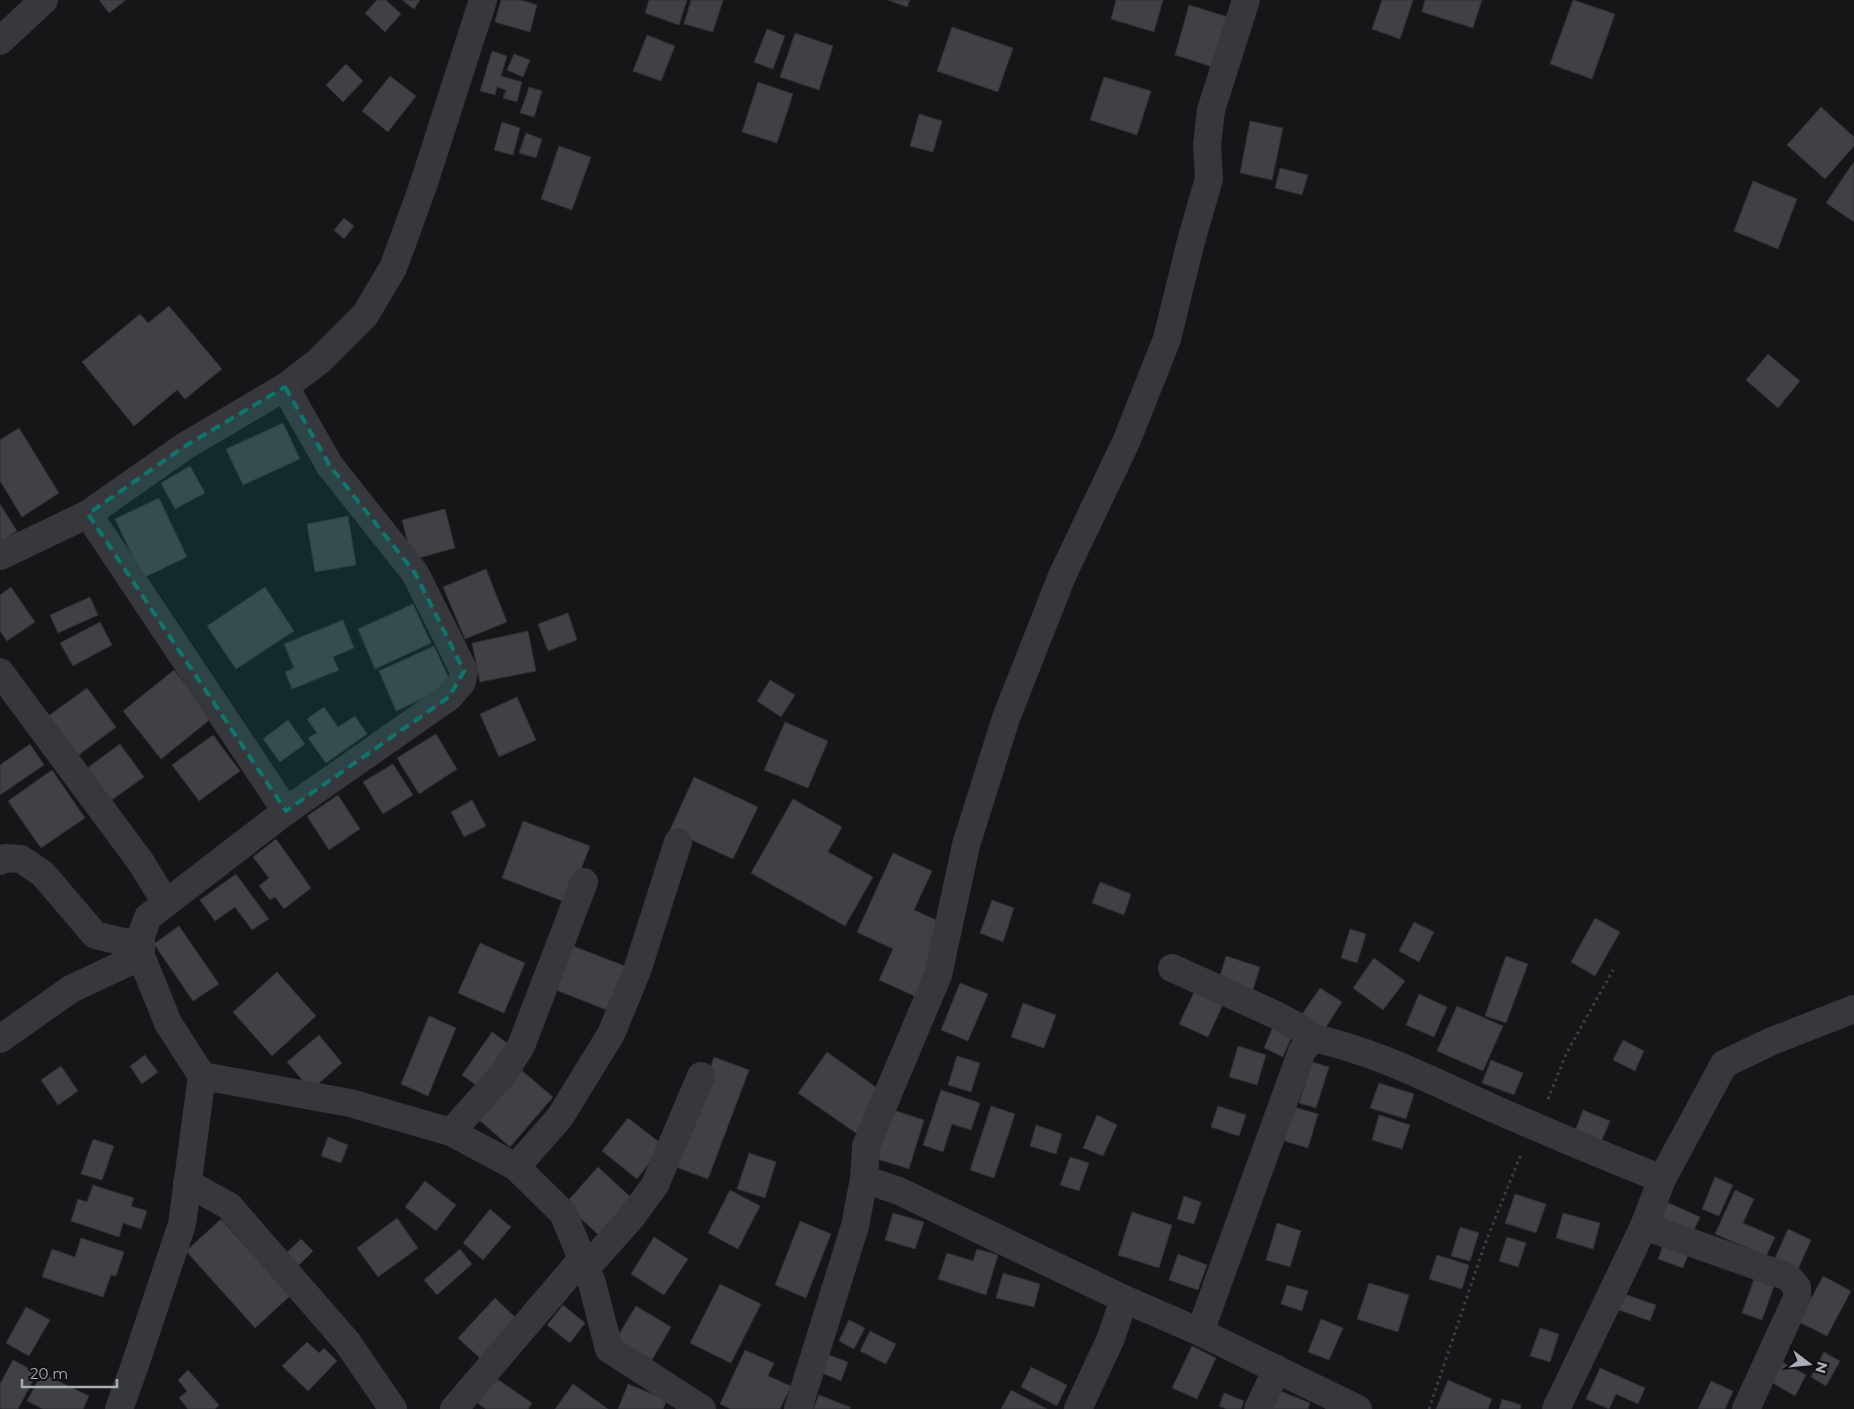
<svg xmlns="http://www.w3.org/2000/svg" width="1854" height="1409" font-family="Montserrat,sans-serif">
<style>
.building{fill:#404145;stroke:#303034}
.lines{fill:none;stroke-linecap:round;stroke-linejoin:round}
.path{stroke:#3d3f44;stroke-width:3;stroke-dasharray:2.5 4;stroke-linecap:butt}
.minor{stroke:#37383d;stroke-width:28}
.marked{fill:#0f766e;fill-opacity:0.2;stroke:#0f766e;stroke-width:4;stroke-dasharray:10 6;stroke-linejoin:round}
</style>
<rect width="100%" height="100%" fill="#161618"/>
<g class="building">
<path d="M99,0H126L109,13Z"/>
<path d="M377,0H386L401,14L385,32L365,13Z"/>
<path d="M402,0H420L414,9Z"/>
<path d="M501,0H521L537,5L530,32L495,22Z"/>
<path d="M649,0H687L679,25L645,13Z"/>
<path d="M691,0H723L713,32L684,24Z"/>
<path d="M888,0H910L907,7Z"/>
<path d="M1116,0H1163L1154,32L1111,19Z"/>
<path d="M1382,0H1413L1400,39L1372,29Z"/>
<path d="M1425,0H1482L1473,28L1422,12Z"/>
<path d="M1573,0L1615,14L1592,79L1550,64Z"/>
<path d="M1189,5L1228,17L1213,67L1175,55Z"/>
<path d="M952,27L1013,48L998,92L937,71Z"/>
<path d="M767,29L785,36L773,69L754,62Z"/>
<path d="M795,33L833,46L819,90L780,77Z"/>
<path d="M647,35L675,46L661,81L633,71Z"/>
<path d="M492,51L507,56L501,76L522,82L517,102L503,98L506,90L497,87L495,95L480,91Z"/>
<path d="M514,54L530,60L523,77L507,70Z"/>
<path d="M346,64L363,81L343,102L326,85Z"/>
<path d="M390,76L416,96L388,132L362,111Z"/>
<path d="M1104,77L1151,91L1137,135L1090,120Z"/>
<path d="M758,82L793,94L777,143L742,132Z"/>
<path d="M529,87L542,91L534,117L520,113Z"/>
<path d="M1821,107L1854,137V146L1825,179L1787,145Z"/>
<path d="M919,114L942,121L933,152L910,146Z"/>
<path d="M1250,121L1283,128L1272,180L1240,173Z"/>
<path d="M502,122L520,128L513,155L494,150Z"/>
<path d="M526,133L542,139L536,158L519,153Z"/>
<path d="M559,146L591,157L572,210L541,199Z"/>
<path d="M1853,163H1854V222L1826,203Z"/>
<path d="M1280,168L1308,175L1302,195L1275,188Z"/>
<path d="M1753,181L1797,199L1778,249L1734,231Z"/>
<path d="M344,218L354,226L344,239L334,230Z"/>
<path d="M169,306L222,369L185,399L177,390L134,426L82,362L140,314L148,323Z"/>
<path d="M1768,354L1800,381L1778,408L1746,380Z"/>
<path d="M283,423L300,459L243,485L226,449Z"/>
<path d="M19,428L59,493L22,517L0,481V440Z"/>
<path d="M190,466L205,493L175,509L161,483Z"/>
<path d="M159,498L187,557L143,578L115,519Z"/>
<path d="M0,504L17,531L0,542Z"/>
<path d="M445,509L455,548L412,560L402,520Z"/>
<path d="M348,516L356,565L315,572L307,524Z"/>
<path d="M486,569L507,622L465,639L443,587Z"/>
<path d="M11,587L35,622L7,641L0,631V595Z"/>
<path d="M265,587L294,631L236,669L207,626Z"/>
<path d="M90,597L98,615L58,633L50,615Z"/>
<path d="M413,604L431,643L375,669L358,629Z"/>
<path d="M568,613L577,640L548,651L538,624Z"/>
<path d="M343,620L354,648L333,657L339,670L292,689L285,672L294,668L284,644Z"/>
<path d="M100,622L112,645L73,666L60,643Z"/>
<path d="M528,631L536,671L480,682L472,643Z"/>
<path d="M434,646L452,685L396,711L379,671Z"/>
<path d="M174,670L212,718L161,759L123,711Z"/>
<path d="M770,680L795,695L781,717L757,701Z"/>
<path d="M87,688L116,727L76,757L47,717Z"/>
<path d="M517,697L536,740L499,757L480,714Z"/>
<path d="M324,707L338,727L355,716L367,734L326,763L308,738L317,733L307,719Z"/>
<path d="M288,720L305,744L280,762L263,739Z"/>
<path d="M785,722L828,741L808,788L764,770Z"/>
<path d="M436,734L457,769L419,794L397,758Z"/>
<path d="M213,735L240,771L199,801L172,765Z"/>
<path d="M30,744L44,765L0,795V765Z"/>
<path d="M120,744L144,777L106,804L83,771Z"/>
<path d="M393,764L413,795L383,814L363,782Z"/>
<path d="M52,770L85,818L41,848L8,801Z"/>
<path d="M694,777L758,807L733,859L670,830Z"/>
<path d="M338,795L360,829L329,850L307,816Z"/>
<path d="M793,799L842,827L828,852L873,877L845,926L751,873Z"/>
<path d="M472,800L486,826L464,837L451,812Z"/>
<path d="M523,821L590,846L568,903L502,878Z"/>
<path d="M276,839L311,888L284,909L275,897L270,900L259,886L269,878L253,857Z"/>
<path d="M893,853L932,871L914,910L945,924L919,998L879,980L893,949L857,932Z"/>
<path d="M236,874L269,919L252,930L235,907L215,921L200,900Z"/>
<path d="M1100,882L1131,894L1124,915L1092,903Z"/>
<path d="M992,900L1014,908L1003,942L980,933Z"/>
<path d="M1595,918L1620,932L1595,976L1571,962Z"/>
<path d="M1414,922L1434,932L1419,962L1399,951Z"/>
<path d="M179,926L219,984L193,1001L154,944Z"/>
<path d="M1350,929L1366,934L1357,963L1341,958Z"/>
<path d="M480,943L525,963L504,1013L458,993Z"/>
<path d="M570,945L625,966L607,1010L553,989Z"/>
<path d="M1226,956L1260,967L1251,996L1217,986Z"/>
<path d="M1506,956L1528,964L1506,1023L1485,1016Z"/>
<path d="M1374,958L1405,981L1383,1010L1353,988Z"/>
<path d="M277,972L316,1016L272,1056L233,1012Z"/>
<path d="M960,983L988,994L968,1041L941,1030Z"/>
<path d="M1198,984L1226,998L1208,1037L1179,1024Z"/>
<path d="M1320,988L1342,1002L1321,1035L1298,1020Z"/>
<path d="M1419,994L1447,1007L1434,1037L1406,1025Z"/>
<path d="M1023,1003L1056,1015L1044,1048L1011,1037Z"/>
<path d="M1457,1006L1503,1026L1483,1071L1437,1051Z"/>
<path d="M429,1016L456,1028L428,1096L401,1084Z"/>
<path d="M1275,1022L1294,1031L1283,1057L1264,1048Z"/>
<path d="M492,1032L514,1048L484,1091L462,1075Z"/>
<path d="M319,1035L342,1063L311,1090L287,1062Z"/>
<path d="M1623,1040L1644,1051L1635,1071L1613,1060Z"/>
<path d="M1238,1046L1266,1055L1257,1085L1229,1077Z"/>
<path d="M827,1052L884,1093L856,1133L798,1093Z"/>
<path d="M145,1055L158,1072L142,1084L130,1066Z"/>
<path d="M957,1056L980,1063L971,1092L948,1085Z"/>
<path d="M714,1057L749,1070L708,1179L673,1166Z"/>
<path d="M1491,1060L1523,1073L1514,1095L1482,1083Z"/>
<path d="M1312,1062L1329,1067L1316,1108L1299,1103Z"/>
<path d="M61,1066L78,1091L58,1105L41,1080Z"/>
<path d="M520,1069L553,1097L510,1147L477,1118Z"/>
<path d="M1379,1083L1414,1094L1406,1119L1370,1108Z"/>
<path d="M941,1090L980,1103L971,1130L952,1124L943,1152L923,1145Z"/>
<path d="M1287,1105L1318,1114L1308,1148L1278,1139Z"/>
<path d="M991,1106L1015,1114L994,1178L970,1170Z"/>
<path d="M1218,1106L1246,1115L1239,1136L1211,1127Z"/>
<path d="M887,1108L924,1120L909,1169L871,1157Z"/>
<path d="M1583,1110L1610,1121L1601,1142L1575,1131Z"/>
<path d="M1097,1115L1117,1125L1103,1156L1083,1148Z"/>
<path d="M1379,1115L1410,1125L1402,1149L1372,1140Z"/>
<path d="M628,1118L663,1145L637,1179L602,1151Z"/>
<path d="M1036,1125L1062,1134L1056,1154L1030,1146Z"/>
<path d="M328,1137L348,1145L341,1163L321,1156Z"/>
<path d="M93,1139L114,1146L102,1180L81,1174Z"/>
<path d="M749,1153L776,1162L765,1198L737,1189Z"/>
<path d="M1070,1157L1089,1163L1079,1191L1060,1185Z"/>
<path d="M598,1167L636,1202L603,1239L565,1204Z"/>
<path d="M1715,1177L1733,1185L1719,1216L1702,1209Z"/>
<path d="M425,1181L456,1205L436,1231L405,1207Z"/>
<path d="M93,1185L134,1198L131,1206L147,1211L141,1229L123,1223L119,1237L71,1221L78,1199L87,1202Z"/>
<path d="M730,1190L760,1206L738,1249L708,1233Z"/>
<path d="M1735,1190L1754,1199L1743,1223L1775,1237L1766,1256L1715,1234Z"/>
<path d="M1515,1194L1546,1204L1536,1233L1505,1223Z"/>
<path d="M1184,1196L1201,1202L1194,1224L1177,1219Z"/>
<path d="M1662,1200L1700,1217L1690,1238L1653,1221Z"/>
<path d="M490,1209L511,1227L483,1260L463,1243Z"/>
<path d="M1132,1212L1172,1225L1159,1268L1118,1255Z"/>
<path d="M893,1213L924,1222L915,1249L885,1240Z"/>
<path d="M1563,1213L1600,1223L1593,1249L1556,1238Z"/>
<path d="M397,1218L418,1248L378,1277L357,1248Z"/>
<path d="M221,1219L290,1296L255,1328L186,1251Z"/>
<path d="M800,1221L831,1234L806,1298L775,1285Z"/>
<path d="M1277,1223L1301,1231L1290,1267L1266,1260Z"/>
<path d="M1460,1227L1479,1233L1470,1261L1451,1256Z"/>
<path d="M1788,1229L1811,1240L1795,1276L1772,1265Z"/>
<path d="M654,1237L688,1259L664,1295L631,1274Z"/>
<path d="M1507,1237L1526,1243L1518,1267L1499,1261Z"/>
<path d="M81,1238L124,1252L116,1276L111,1275L103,1297L42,1277L52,1249L75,1257Z"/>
<path d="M301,1239L313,1251L293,1271L280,1259Z"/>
<path d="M1663,1245L1688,1255L1683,1268L1658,1259Z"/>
<path d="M460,1249L472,1264L437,1295L424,1280Z"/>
<path d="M977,1249L998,1255L986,1295L938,1279L947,1253L973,1261Z"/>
<path d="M1178,1254L1207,1265L1198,1290L1169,1280Z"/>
<path d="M1437,1255L1469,1265L1462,1289L1429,1279Z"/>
<path d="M1003,1273L1040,1284L1034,1307L996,1298Z"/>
<path d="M1823,1276L1851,1291L1827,1336L1799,1322Z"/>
<path d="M1754,1279L1774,1286L1762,1320L1742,1313Z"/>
<path d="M1369,1283L1409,1295L1398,1332L1357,1319Z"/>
<path d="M720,1284L761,1304L731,1363L690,1343Z"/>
<path d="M1287,1285L1308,1291L1302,1311L1281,1304Z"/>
<path d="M1624,1294L1656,1305L1650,1321L1619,1310Z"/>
<path d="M495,1298L518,1320L482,1360L458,1338Z"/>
<path d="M563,1305L585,1323L570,1343L547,1325Z"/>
<path d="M636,1306L671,1327L652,1360L616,1339Z"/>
<path d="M26,1307L50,1320L29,1356L6,1343Z"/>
<path d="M1321,1319L1343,1328L1329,1360L1308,1352Z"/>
<path d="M849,1320L865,1328L854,1349L839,1341Z"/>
<path d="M1540,1328L1559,1334L1550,1362L1530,1356Z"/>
<path d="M870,1331L896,1344L886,1364L860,1351Z"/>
<path d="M307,1342L319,1353L324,1348L337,1361L308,1391L282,1366Z"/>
<path d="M1192,1346L1216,1358L1197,1399L1172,1388Z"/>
<path d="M745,1350L774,1363L768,1376L791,1386L780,1409H731L720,1404Z"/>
<path d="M1824,1352L1840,1361L1826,1386L1811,1377Z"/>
<path d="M829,1355L848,1362L841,1381L822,1373Z"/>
<path d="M13,1360L37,1373L18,1409H2L0,1408V1384Z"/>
<path d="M1782,1362L1806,1375L1795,1396L1771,1382Z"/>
<path d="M1031,1367L1067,1385L1057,1406L1021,1387Z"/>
<path d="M1600,1368L1645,1388L1638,1404L1616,1394L1609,1409L1586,1399Z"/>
<path d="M188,1370L219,1405L215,1409H188L179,1398L187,1391L178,1380Z"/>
<path d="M42,1373L89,1396L83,1409H43L27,1401Z"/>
<path d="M490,1374L532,1403L528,1409H486L472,1399Z"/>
<path d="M1448,1380L1492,1399L1488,1409H1436Z"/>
<path d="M1711,1381L1733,1391L1725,1409H1698Z"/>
<path d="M573,1384L608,1409H555Z"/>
<path d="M628,1384L667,1400L663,1409H618Z"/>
<path d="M1275,1389L1310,1403L1308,1409H1268Z"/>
<path d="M1011,1390L1047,1409H1001Z"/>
<path d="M1224,1393L1244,1401L1241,1409H1227L1219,1406Z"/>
<path d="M819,1395L850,1407V1409H813Z"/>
<path d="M1502,1399L1521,1405L1520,1409H1499Z"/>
</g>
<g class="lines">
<g class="path">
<path d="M1548,1099L1566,1054L1613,970"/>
<path d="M1429,1409L1485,1244L1521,1154"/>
</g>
<g class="minor">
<path d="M0,41L44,0"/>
<path d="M88,514L286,811"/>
<path d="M0,556L88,514L185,446L285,387L319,361L365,315L393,268L423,186L483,0"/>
<path d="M0,672L140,861L166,903"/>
<path d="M0,861L5,858L21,859L43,874L95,935L141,946"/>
<path d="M1172,968L1276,1015L1304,1030L1313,1038"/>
<path d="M0,1039L71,989L141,956"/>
<path d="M202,1076L350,1103L451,1132L516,1167L563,1213L592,1283L609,1349L702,1409"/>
<path d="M451,1132L504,1073L521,1046L584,882"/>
<path d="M516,1167L560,1117L611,1034L637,971L678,842"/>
<path d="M864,1179L866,1146L938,975L966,845L1006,718L1062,576L1126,442L1167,339L1191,241L1209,179L1207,145L1211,110L1246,0"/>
<path d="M187,1183L229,1206L347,1342L393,1409"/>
<path d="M1644,1226L1788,1277L1797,1287V1298L1746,1409"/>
<path d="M586,1268L630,1219L655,1185L701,1076"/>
<path d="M1200,1332L1302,1051L1313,1038C1375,1051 1432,1081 1490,1107C1547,1132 1604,1156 1662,1179"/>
<path d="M119,1409L134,1368L182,1224L202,1076L168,1023L141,956V936L148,917L286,811L449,697L462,682L464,671L415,573L330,466L285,387"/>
<path d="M454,1409L582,1259"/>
<path d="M798,1409L855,1226L864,1179L899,1191L1124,1299L1200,1332L1358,1409"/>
<path d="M1078,1409L1111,1338L1124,1299"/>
<path d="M1258,1409L1277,1369"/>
<path d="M1556,1409L1644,1226L1662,1179L1724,1064L1772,1041L1854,1009"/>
</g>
</g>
<path class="marked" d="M285,387L330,466L415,573L464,671L449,697L286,811L88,514L185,446Z"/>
<g transform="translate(1809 1364) rotate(106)" stroke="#111113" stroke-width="4" paint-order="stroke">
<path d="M0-4L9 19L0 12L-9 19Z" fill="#a8adb8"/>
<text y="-8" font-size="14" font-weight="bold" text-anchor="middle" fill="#a8adb8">N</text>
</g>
<path d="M22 1379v8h95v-8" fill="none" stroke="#a8adb8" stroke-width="2.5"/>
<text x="30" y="1379" font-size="15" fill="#a8adb8" stroke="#111113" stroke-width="4" paint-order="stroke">20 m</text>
</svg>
